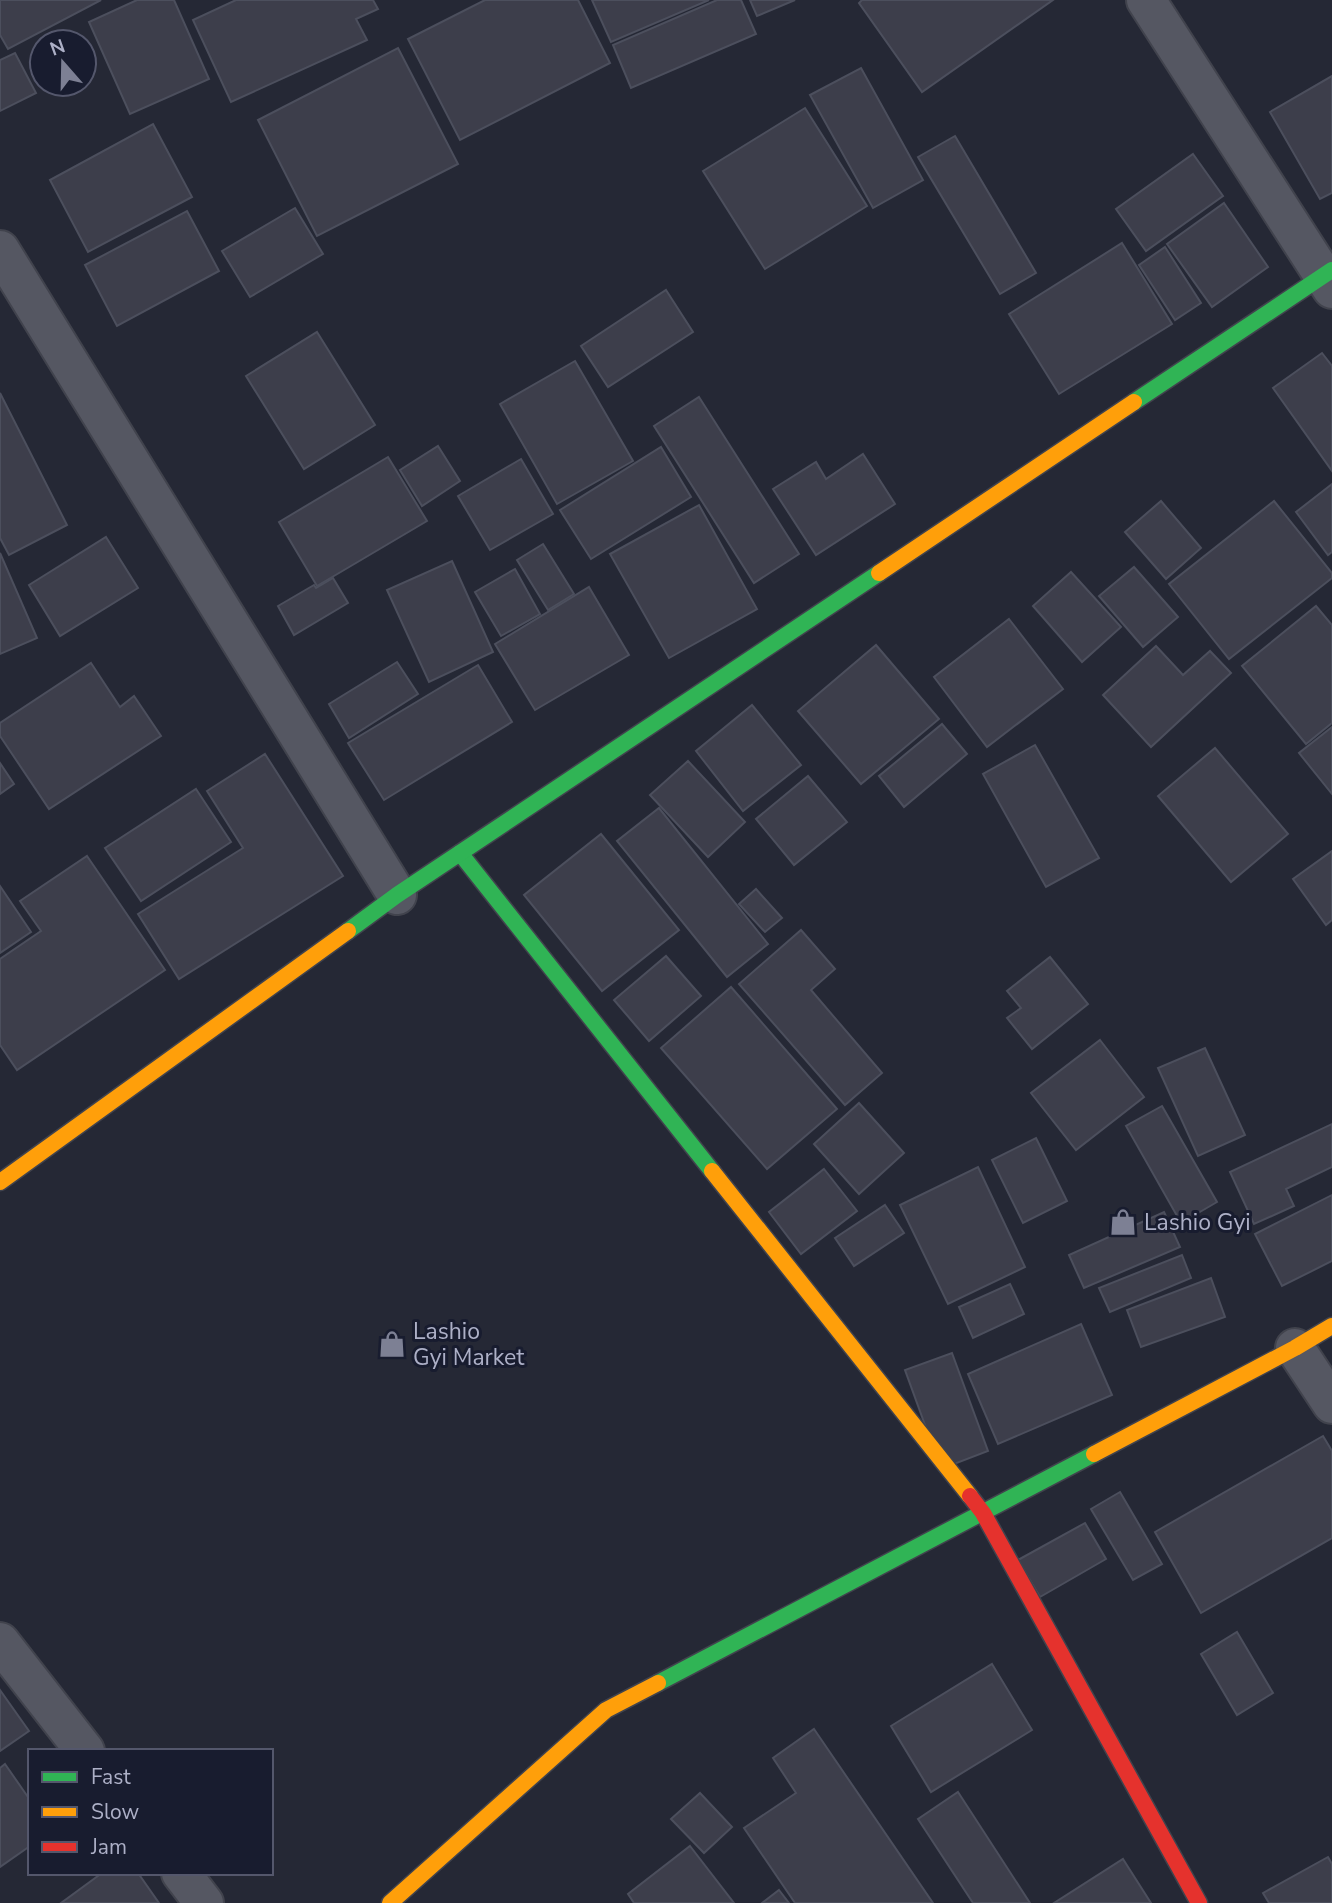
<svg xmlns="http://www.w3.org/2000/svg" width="1332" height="1903" font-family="'Nunito Sans',sans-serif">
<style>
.building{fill:#3d3e4b;stroke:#4c4f5d;stroke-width:2}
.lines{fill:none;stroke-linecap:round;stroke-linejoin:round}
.street-casing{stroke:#41434d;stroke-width:42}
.fast-casing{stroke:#41434d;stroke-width:19}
.slow-casing{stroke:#41434d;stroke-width:19}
.jam-casing{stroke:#41434d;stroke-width:19}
.street{stroke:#555762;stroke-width:38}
.fast{stroke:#30b455;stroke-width:16}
.slow{stroke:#ff9f0a;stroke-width:16}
.jam{stroke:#e5322d;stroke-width:16}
.labels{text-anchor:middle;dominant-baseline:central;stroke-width:6;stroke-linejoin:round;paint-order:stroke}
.poi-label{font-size:23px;fill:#adb0c7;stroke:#181c2f;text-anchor:start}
</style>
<rect width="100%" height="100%" fill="#252835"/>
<g class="building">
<path d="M0,0H101L8,49L0,35Z"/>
<path d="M137,0H174L209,79L130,114L89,22Z"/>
<path d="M236,0H373L378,9L356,19L367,40L231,102L193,20Z"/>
<path d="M485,0H578L610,63L460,140L408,39Z"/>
<path d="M592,0H709L611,42Z"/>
<path d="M717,0H741L756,34L631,88L613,45Z"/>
<path d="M750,0H795L757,16Z"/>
<path d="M862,0H1053L922,92L859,3Z"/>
<path d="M398,48L458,164L317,236L258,120Z"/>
<path d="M15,53L36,93L0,111V60Z"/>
<path d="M861,68L923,180L873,208L810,95Z"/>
<path d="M1332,76V193L1320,199L1270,112Z"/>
<path d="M805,108L867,206L765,269L703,171Z"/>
<path d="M153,124L192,197L88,252L50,180Z"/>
<path d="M955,136L1036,273L1000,294L918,157Z"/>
<path d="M1193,154L1223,196L1146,251L1116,209Z"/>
<path d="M1224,203L1268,267L1212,307L1167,244Z"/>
<path d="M295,208L323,254L250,297L222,251Z"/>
<path d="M187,211L219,271L117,326L85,265Z"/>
<path d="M1122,243L1172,324L1059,394L1009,314Z"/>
<path d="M1165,247L1201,303L1175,320L1139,265Z"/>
<path d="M666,290L693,332L608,387L581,346Z"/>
<path d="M317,332L375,425L304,469L246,376Z"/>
<path d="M1322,353L1332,366V471L1273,388Z"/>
<path d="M575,361L633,461L557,504L500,404Z"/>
<path d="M0,393L67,525L9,555L0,538Z"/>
<path d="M699,397L799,554L754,583L654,426Z"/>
<path d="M438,446L460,481L422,506L400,470Z"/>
<path d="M661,447L691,497L591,559L560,510Z"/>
<path d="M863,454L895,504L816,555L773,489L816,462L826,479Z"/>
<path d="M388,457L427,521L317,586L279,522Z"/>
<path d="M521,459L553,514L490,550L458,496Z"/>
<path d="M1332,484V552L1328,555L1296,512Z"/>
<path d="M1161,501L1201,548L1166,579L1125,532Z"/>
<path d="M1274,501L1332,573V578L1229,659L1169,584Z"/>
<path d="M699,505L757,609L669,658L610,554Z"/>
<path d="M106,537L138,588L60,636L29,585Z"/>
<path d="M543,544L574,594L548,610L517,560Z"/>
<path d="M0,553L37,638L0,654Z"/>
<path d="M452,561L493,652L429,682L387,590Z"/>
<path d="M1134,567L1178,617L1143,647L1099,596Z"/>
<path d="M515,569L540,614L501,636L475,592Z"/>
<path d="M1071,572L1121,627L1082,662L1033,606Z"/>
<path d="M333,578L348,603L294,635L278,606L314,585L316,588Z"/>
<path d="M589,587L629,655L535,710L495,644Z"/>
<path d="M1316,606L1332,625V723L1306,744L1242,666Z"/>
<path d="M1009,619L1063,689L987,747L934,677Z"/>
<path d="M876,645L939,719L861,784L798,711Z"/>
<path d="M1156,646L1183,675L1210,651L1231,673L1151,747L1103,695Z"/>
<path d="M397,662L418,694L349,738L329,704Z"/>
<path d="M91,663L120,707L134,696L161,736L49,809L0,736V723Z"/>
<path d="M478,665L512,722L384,800L348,743Z"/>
<path d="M752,705L801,765L743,811L696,751Z"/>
<path d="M942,724L967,754L904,807L879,776Z"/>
<path d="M1332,727V794L1299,753Z"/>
<path d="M1035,745L1099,858L1046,887L983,774Z"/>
<path d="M1215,748L1288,834L1231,882L1158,796Z"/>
<path d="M265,754L343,876L179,979L138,914L243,848L207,791Z"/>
<path d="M688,761L745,822L708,857L650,795Z"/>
<path d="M0,763L14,784L0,794Z"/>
<path d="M808,776L847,822L794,865L756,819Z"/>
<path d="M196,789L231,842L141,901L105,848Z"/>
<path d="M659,808L768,944L727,977L617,841Z"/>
<path d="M601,834L679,930L602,991L524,895Z"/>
<path d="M1332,851V920L1326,925L1293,879Z"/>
<path d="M87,856L165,970L17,1070L0,1045V959L41,931L20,901Z"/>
<path d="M0,886L31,932L0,953Z"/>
<path d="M756,889L782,918L765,932L739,904Z"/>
<path d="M801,930L835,969L811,990L882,1073L845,1105L739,984Z"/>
<path d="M666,956L701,996L649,1041L614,1000Z"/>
<path d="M1050,957L1088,1004L1032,1049L1007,1018L1021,1008L1007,991Z"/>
<path d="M731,987L837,1109L767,1169L661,1048Z"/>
<path d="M1100,1040L1144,1097L1076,1150L1031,1093Z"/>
<path d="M1205,1048L1245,1135L1198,1156L1158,1068Z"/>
<path d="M859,1103L904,1153L859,1194L814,1144Z"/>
<path d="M1162,1106L1217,1202L1181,1223L1126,1126Z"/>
<path d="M1332,1124V1167L1286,1189L1294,1206L1254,1224L1230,1172Z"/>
<path d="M1036,1138L1067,1201L1023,1223L992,1160Z"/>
<path d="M978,1167L1025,1267L948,1304L900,1205Z"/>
<path d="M824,1169L857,1211L801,1254L769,1212Z"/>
<path d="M1332,1195V1261L1282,1286L1255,1234Z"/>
<path d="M885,1205L904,1233L854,1266L835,1238Z"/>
<path d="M1164,1212L1180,1247L1084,1288L1069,1255Z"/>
<path d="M1182,1255L1191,1278L1110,1312L1099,1288Z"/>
<path d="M1211,1278L1225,1317L1141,1347L1127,1310Z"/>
<path d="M1010,1284L1024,1314L973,1338L959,1307Z"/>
<path d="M1081,1324L1112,1395L998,1444L968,1374Z"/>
<path d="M952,1353L988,1451L941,1469L905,1370Z"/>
<path d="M1323,1436L1332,1451V1538L1201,1613L1155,1532Z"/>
<path d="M1120,1492L1162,1564L1133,1580L1091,1509Z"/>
<path d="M1085,1523L1106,1559L1040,1597L1018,1560Z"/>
<path d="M1237,1632L1273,1693L1237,1715L1201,1654Z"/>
<path d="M992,1664L1032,1730L931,1792L891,1726Z"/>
<path d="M0,1690L29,1731L0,1751Z"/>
<path d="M814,1729L933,1903H795L744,1828L796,1793L773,1758Z"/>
<path d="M5,1764L30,1800V1846L0,1867V1768Z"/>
<path d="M958,1792L1030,1903H973L918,1819Z"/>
<path d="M700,1793L732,1827L704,1853L671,1819Z"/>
<path d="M690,1846L734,1903H634L628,1894Z"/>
<path d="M1328,1857L1332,1864V1903H1269L1263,1893Z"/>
<path d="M1123,1859L1151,1903H1054Z"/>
<path d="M102,1873H138L159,1903H61Z"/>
<path d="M779,1890L789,1903H762Z"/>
</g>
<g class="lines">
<defs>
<g id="street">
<path d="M1146,0L1332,289"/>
<path d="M0,250L397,895"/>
<path d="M1295,1348L1332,1404"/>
<path d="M0,1642L85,1751"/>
<path d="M181,1873L204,1903"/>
</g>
<g id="fast">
<path d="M1134,402L1332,270"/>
<path d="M460,853L712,1171"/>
<path d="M348,931L397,895L879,573"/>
<path d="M658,1683L1094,1454"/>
</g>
<g id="slow">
<path d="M879,573L1134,402"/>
<path d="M712,1171L970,1496"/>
<path d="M0,1182L348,931"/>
<path d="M1094,1454L1295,1348L1332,1326"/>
<path d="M390,1903L606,1710L658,1683"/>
</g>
<path id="jam" d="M970,1496L983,1513L1199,1903"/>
</defs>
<use href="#street" class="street-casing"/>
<use href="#fast" class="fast-casing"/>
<use href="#slow" class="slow-casing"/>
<use href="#jam" class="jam-casing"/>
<use href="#street" class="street"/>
<use href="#fast" class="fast"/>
<use href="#slow" class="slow"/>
<use href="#jam" class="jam"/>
</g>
<defs>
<symbol id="shop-bare" viewBox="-9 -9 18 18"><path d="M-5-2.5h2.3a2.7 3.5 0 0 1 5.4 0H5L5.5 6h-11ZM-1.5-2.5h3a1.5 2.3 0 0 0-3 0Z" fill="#7d8094" stroke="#181c2f" stroke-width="2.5" paint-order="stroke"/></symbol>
</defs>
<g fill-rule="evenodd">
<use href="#shop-bare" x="1104" y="1203" width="38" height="38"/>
<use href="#shop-bare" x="373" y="1325" width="38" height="38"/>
</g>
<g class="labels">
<g class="poi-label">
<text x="1144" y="1222">Lashio Gyi</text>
<text x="413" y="1331">Lashio<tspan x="413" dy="26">Gyi Market</tspan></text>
</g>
</g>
<rect x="28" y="1749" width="245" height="126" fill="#181c2f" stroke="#54576c" stroke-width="2"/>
<rect x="42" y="1772" width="35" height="10" fill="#30b455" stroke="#54576c" stroke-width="2"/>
<text x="91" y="1784" font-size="21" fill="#adb0c7">Fast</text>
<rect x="42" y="1807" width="35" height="10" fill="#ff9f0a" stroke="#54576c" stroke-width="2"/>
<text x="91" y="1819" font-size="21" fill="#adb0c7">Slow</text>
<rect x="42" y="1842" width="35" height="10" fill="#e5322d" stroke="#54576c" stroke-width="2"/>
<text x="91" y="1854" font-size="21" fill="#adb0c7">Jam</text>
<g transform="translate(63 63) rotate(340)"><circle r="33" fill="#181c2f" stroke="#54576c" stroke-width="2"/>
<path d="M0-5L12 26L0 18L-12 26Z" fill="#7d8094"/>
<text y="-10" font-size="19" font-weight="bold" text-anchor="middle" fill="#adb0c7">N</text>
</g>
</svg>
